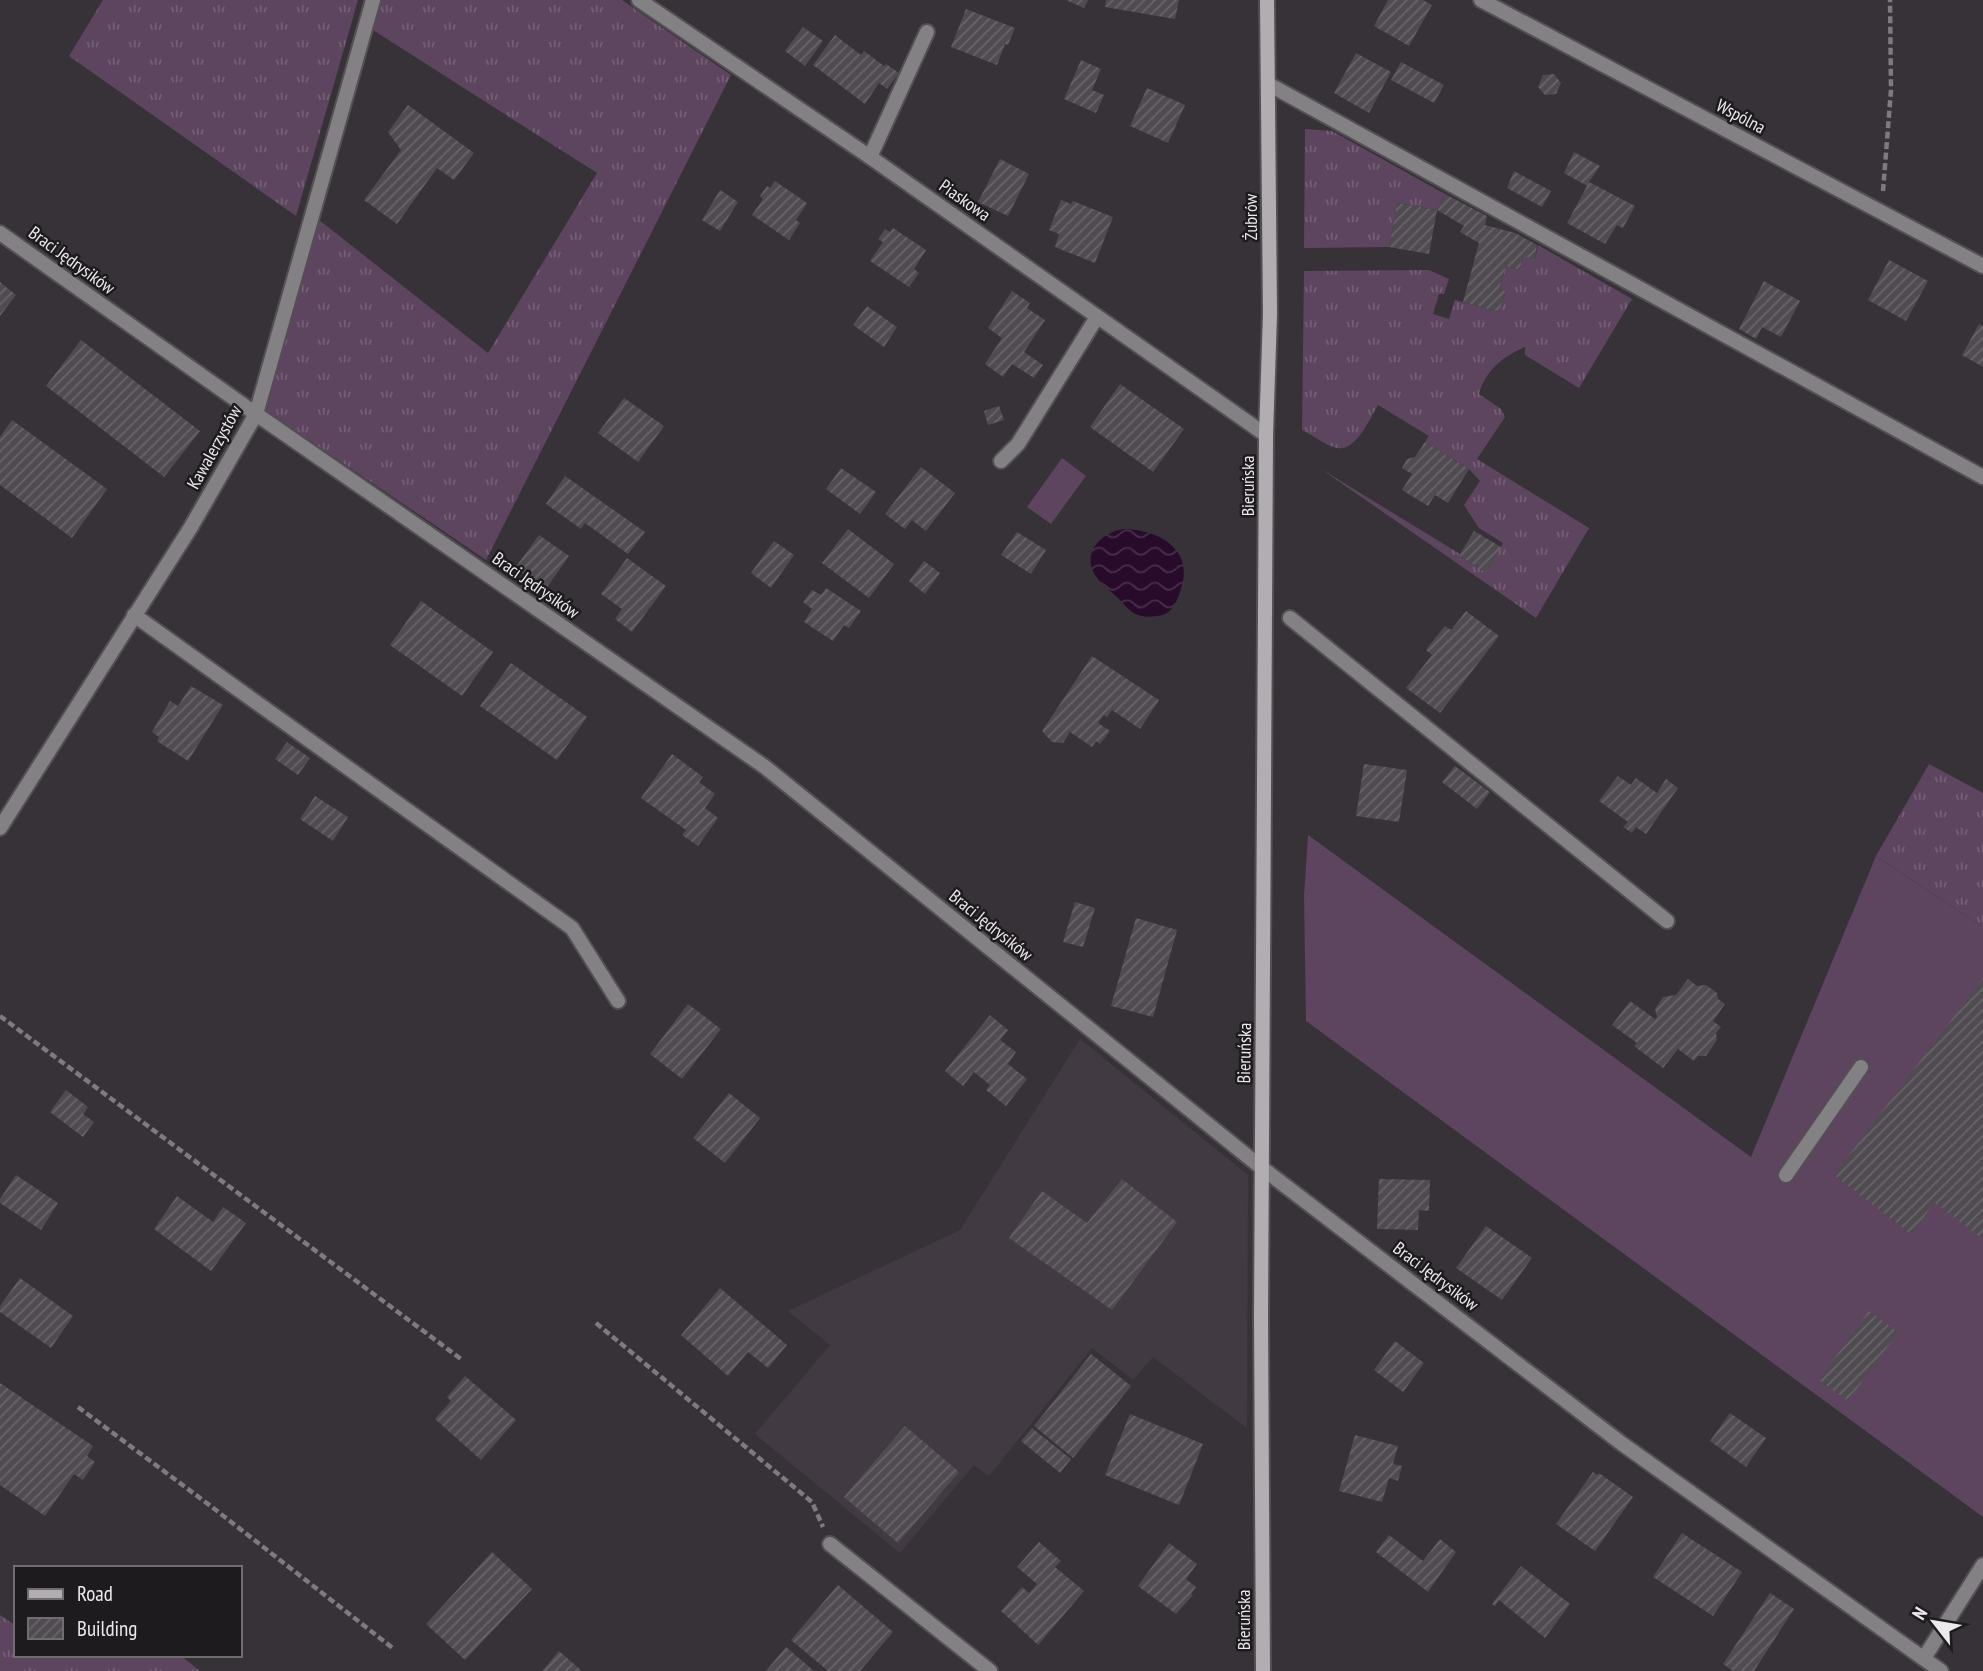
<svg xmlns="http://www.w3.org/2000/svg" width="1983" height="1671" font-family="'PT Sans Narrow',sans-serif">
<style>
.built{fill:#423a43}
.grass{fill:url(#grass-tufts)}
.pitch{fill:#5d455f}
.water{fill:url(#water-waves)}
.building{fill:url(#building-hatch)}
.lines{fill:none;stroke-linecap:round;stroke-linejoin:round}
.lane-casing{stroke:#534f54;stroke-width:18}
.street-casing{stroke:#534f54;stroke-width:18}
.secondary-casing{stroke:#534f54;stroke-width:18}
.path{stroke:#7e7a7e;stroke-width:4.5;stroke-dasharray:7 3.5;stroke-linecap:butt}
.lane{stroke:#838184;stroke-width:14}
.street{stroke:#838184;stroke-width:14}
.secondary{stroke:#b1adb1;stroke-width:14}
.labels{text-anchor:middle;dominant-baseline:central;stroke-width:5;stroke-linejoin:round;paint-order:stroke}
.street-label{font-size:18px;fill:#ece9ec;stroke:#1d1b1d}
</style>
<defs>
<pattern id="grass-tufts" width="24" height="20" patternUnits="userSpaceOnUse" patternTransform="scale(1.75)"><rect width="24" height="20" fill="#5d455f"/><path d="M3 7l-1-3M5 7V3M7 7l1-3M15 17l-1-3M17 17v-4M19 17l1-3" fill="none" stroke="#746076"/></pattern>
<pattern id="water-waves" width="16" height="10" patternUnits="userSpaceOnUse" patternTransform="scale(1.75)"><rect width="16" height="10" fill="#280b2b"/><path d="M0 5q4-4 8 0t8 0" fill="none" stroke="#472f4a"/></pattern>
<pattern id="building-hatch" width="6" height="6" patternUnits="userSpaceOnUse" patternTransform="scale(1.75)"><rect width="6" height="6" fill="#4f4b50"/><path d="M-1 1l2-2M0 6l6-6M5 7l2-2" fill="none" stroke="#686569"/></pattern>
</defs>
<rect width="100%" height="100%" fill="#363237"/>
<path class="built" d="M1080,1039L1248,1175L1247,1428L1153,1357L1133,1380L1092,1348L989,1476L974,1465L900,1553L755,1434L830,1345L788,1311L960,1230Z"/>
<g class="grass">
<path d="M103,0H358L296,216L69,56Z"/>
<path d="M381,0H622L731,75L486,560L266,411L319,220L488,353L597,173L373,30Z"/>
<path d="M1305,129L1332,131L1445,194L1437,210L1397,203L1389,247L1304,248Z"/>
<path d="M1538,245L1632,299L1579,388L1525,355V347C1503,356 1485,371 1479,394L1501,409L1505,417L1477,459L1589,528L1536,618L1321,469L1460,554L1459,556L1486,572L1503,543L1479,528L1464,505L1480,481L1469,469L1425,442L1429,436L1378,405C1370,418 1356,452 1337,448C1326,446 1313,435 1302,430L1304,271L1429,270L1449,279L1444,294H1439L1433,314L1449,319L1455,300L1499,312L1506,291L1499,289L1506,266L1519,270L1524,256L1535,259Z"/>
<path d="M1929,764L1983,793V927L1876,856Z"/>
<path d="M0,1615L16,1626V1655H180L200,1671H0Z"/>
</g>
<g class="pitch">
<path d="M1062,458L1086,476L1051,524L1027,507Z"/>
<path d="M1308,835L1751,1157L1876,856L1983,927V1517L1306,1021L1304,896Z"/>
</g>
<path class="water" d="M1124,529C1161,530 1196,551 1180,592C1177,601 1173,610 1165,614C1157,617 1146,618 1138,615C1130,612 1124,604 1118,598C1110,591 1100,583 1095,575C1081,551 1103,532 1124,529Z"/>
<g class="building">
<path d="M1066,0H1088L1084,8Z"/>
<path d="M1106,0H1179L1175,19L1105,7Z"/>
<path d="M1388,0H1423L1432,5L1409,46L1374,26Z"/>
<path d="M966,9L1015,28L1008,45L1005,44L997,65L951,47Z"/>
<path d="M803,27L823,41L805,66L785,51Z"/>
<path d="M835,35L861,55L864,51L884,66L886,64L899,73L887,89L879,83L865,104L813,65Z"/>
<path d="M1356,53L1391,72L1369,113L1334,93Z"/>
<path d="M1081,60L1101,69L1092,90L1104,95L1096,113L1064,99Z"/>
<path d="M1401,62L1444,85L1434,103L1391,80Z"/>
<path d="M1554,74L1561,83L1556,94L1545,95L1538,87L1543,75Z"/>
<path d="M1147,88L1185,105L1168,143L1130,126Z"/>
<path d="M408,105L474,153L454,180L437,168L397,224L364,200L401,150L388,132Z"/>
<path d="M1574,152L1600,166L1589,182L1635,206L1623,228L1617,225L1605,244L1567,223L1587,186L1564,173Z"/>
<path d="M1000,159L1029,174L1008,216L978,202Z"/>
<path d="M1514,171L1551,191L1542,207L1507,188Z"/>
<path d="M775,181L807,203L796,220L800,223L789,240L752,215L763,199L760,196L767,186L770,188Z"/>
<path d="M720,190L738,202L720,231L702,220Z"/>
<path d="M1445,194L1487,216L1485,225L1515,233L1537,245L1535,260L1524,256L1519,270L1506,266L1499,289L1506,291L1499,312L1463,302L1479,243L1460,232L1464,226L1437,210Z"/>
<path d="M1061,200L1071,204L1073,201L1113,217L1095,263L1055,247L1059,234L1049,230Z"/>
<path d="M1397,203L1437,210L1429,254L1389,247Z"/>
<path d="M893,228L926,250L914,269L919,273L909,287L870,261L883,242L878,239L885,229L890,232Z"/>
<path d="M1889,260L1928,281L1906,321L1868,300Z"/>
<path d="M1764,281L1800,301L1781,337L1762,327L1756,339L1739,329Z"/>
<path d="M0,282L16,295L0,316Z"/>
<path d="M1012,291L1030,303L1027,308L1045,320L1024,352L1043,365L1034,378L1012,364L1003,377L985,364L1002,338L988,328Z"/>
<path d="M867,306L897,327L884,347L853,325Z"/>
<path d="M1979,324L1983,326V367L1962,355Z"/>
<path d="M81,340L200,431L164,477L46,386Z"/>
<path d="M1120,384L1184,429L1153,472L1090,427Z"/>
<path d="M624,398L664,426L638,462L598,433Z"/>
<path d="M999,406L1004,420L988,425L984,411Z"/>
<path d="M12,420L107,489L72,538L0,485V437Z"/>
<path d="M1425,442L1469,469L1448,503L1435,495L1428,506L1402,490L1412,474L1402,468L1407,459L1415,457Z"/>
<path d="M921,467L955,493L926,531L912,520L905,529L885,514Z"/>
<path d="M841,468L876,492L860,514L826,489Z"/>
<path d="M565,476L645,532L628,554L585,523L581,529L546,504Z"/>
<path d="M848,529L894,564L869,598L822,563Z"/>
<path d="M1474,531L1501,547L1486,572L1459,556Z"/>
<path d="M1017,532L1046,550L1031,574L1001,555Z"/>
<path d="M539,535L569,556L545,590L515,568Z"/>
<path d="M774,541L794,555L771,588L751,573Z"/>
<path d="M627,558L666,586L632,632L615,619L622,609L601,594Z"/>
<path d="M924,561L940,573L925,594L909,581Z"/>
<path d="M826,588L861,611L849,628L844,625L833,641L804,622L812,609L803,602L812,590L821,595Z"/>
<path d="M421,601L493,652L462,696L390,645Z"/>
<path d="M1466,611L1499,636L1440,713L1406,688L1432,655L1426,650L1435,638L1445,626L1451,630Z"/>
<path d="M1092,656L1159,700L1140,729L1112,710L1107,717L1104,715L1098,723L1110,731L1100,744L1096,741L1092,747L1070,732L1063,743L1052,742L1042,731Z"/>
<path d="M511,663L587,717L557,760L480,706Z"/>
<path d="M191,686L223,705L188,761L157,741L159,737L152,732L170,701L178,706Z"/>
<path d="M287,742L310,758L298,775L275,759Z"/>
<path d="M672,754L703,777L699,782L715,794L705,808L718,818L698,846L682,835L686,830L641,798Z"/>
<path d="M1364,764L1407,770L1399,822L1356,816Z"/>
<path d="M1455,766L1490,792L1477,809L1442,782Z"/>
<path d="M1618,776L1631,785L1636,778L1657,793L1666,779L1678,788L1646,834L1636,827L1632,833L1623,827L1628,822L1599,801Z"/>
<path d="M315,796L348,817L333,841L300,819Z"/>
<path d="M1075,902L1095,908L1083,947L1063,942Z"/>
<path d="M1136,918L1177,930L1153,1017L1111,1006Z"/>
<path d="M1983,978V1239L1934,1202L1912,1235L1834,1175Z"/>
<path d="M1688,979L1697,986L1706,985L1717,993L1718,999L1725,1004L1713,1021L1721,1027L1716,1033L1717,1040L1706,1056H1698L1694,1061L1678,1049L1663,1068L1634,1046L1637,1043L1612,1025L1630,1001L1655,1019L1657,1017L1655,1009L1663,997L1676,995Z"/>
<path d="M688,1004L721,1029L682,1079L650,1054Z"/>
<path d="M990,1015L1008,1030L1000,1040L1016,1052L1008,1064L1027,1079L1006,1106L986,1090L990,1085L974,1072L963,1086L945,1071Z"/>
<path d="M66,1090L88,1107L83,1114L94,1122L83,1137L50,1112Z"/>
<path d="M729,1093L760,1118L725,1163L693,1138Z"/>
<path d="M16,1175L58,1203L41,1230L0,1203V1199Z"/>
<path d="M1122,1179L1177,1222L1112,1310L1009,1238L1042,1191L1087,1223Z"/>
<path d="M1379,1179L1430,1180L1429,1211L1419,1210L1418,1230L1377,1229Z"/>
<path d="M177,1196L213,1222L223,1207L246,1223L211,1271L154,1229Z"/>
<path d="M1486,1226L1532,1258L1502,1300L1456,1268Z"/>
<path d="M20,1278L73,1316L51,1348L0,1312V1306Z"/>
<path d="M720,1288L787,1345L768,1368L748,1352L728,1376L681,1335Z"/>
<path d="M1869,1311L1898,1332L1848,1401L1819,1380Z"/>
<path d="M1395,1341L1424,1363L1403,1392L1374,1370Z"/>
<path d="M1091,1354L1131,1386L1073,1458L1034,1426Z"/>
<path d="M465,1376L516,1420L481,1460L435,1419L451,1401L447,1397Z"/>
<path d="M0,1383L93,1446L87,1456L95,1462L83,1480L74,1474L45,1516L0,1485Z"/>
<path d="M1730,1413L1766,1438L1746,1467L1710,1441Z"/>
<path d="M1130,1414L1203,1444L1179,1505L1105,1475Z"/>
<path d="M905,1426L959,1472L898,1543L844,1497Z"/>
<path d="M1032,1428L1071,1459L1060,1473L1021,1441Z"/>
<path d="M1355,1435L1398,1446L1393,1464L1402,1466L1398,1481L1389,1478L1382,1502L1339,1491Z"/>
<path d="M1593,1472L1597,1475L1599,1473L1633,1497L1595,1551L1556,1524Z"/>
<path d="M1682,1533L1742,1572L1713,1616L1653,1577Z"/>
<path d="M1389,1535L1423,1561L1440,1539L1456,1552L1428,1592L1376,1552Z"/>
<path d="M1039,1542L1061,1561L1055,1567L1084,1591L1038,1645L1001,1611L1022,1587L1029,1593L1037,1584L1017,1567Z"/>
<path d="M1169,1543L1197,1564L1186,1579L1196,1587L1191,1594L1193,1595L1176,1614L1138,1586Z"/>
<path d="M492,1552L532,1589L465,1660L426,1624Z"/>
<path d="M1521,1566L1570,1604L1545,1638L1499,1600L1495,1606L1492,1604Z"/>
<path d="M838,1585L893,1632L860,1671H828L791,1640Z"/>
<path d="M1770,1593L1794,1609L1754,1671H1733L1723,1664Z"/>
<path d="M786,1647L814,1671H766Z"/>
<path d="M559,1651L582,1671H542Z"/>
</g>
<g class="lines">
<defs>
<g id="lane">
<path d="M1268,84L1983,477"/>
<path d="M870,157L927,32"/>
<path d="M1001,461L1018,444L1097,317"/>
<path d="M134,615L572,928L618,1001"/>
<path d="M1290,618L1667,921"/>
<path d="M1786,1175L1861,1067"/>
<path d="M830,1544L990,1671"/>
</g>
<g id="street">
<path d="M639,0L870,157L1266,435"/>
<path d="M1481,0L1983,266"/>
<path d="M0,233L256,414L765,767L1262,1168L1621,1443L1941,1671"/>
<path d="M0,828L191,527L256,414L373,0"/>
<path d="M1924,1658L1983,1565"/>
</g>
<path id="secondary" d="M1263,1671L1261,1316L1266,435L1270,314L1267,0"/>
</defs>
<use href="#lane" class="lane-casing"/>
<use href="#street" class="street-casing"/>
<use href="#secondary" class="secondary-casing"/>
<g class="path">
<path d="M1883,191L1891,90L1890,0"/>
<path d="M0,1016L461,1359"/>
<path d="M596,1323L812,1502L823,1527"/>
<path d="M78,1407L212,1507L394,1649"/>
</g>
<use href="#lane" class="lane"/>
<use href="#street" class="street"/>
<use href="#secondary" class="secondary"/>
</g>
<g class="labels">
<g class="street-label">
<text transform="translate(1741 116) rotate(28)">Wspólna</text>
<text transform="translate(965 200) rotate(35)">Piaskowa</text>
<text transform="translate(1250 217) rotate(-90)">Żubrów</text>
<text transform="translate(72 260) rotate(36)">Braci Jędrysików</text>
<text transform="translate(214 447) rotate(-61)">Kawalerzystów</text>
<text transform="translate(1247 486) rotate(-90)">Bieruńska</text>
<text transform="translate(536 585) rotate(35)">Braci Jędrysików</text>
<text transform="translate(991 925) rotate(39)">Braci Jędrysików</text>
<text transform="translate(1244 1053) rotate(-89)">Bieruńska</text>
<text transform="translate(1436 1276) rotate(37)">Braci Jędrysików</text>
<text transform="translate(1243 1620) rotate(-90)">Bieruńska</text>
</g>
</g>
<rect x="14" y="1566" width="228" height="91" fill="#1d1b1d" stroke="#706d70" stroke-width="2"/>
<rect x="28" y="1589" width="35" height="10" fill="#b1adb1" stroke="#706d70" stroke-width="2"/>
<text x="77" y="1601" font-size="21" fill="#ece9ec">Road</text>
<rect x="28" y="1618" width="35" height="21" fill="url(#building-hatch)" stroke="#706d70" stroke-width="2"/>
<text x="77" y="1636" font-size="21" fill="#ece9ec">Building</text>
<g transform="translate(1934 1622) rotate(301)" stroke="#1d1b1d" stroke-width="5" paint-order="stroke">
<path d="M0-5L12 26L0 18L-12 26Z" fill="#ece9ec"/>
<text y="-10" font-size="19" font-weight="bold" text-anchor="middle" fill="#ece9ec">N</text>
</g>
</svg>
